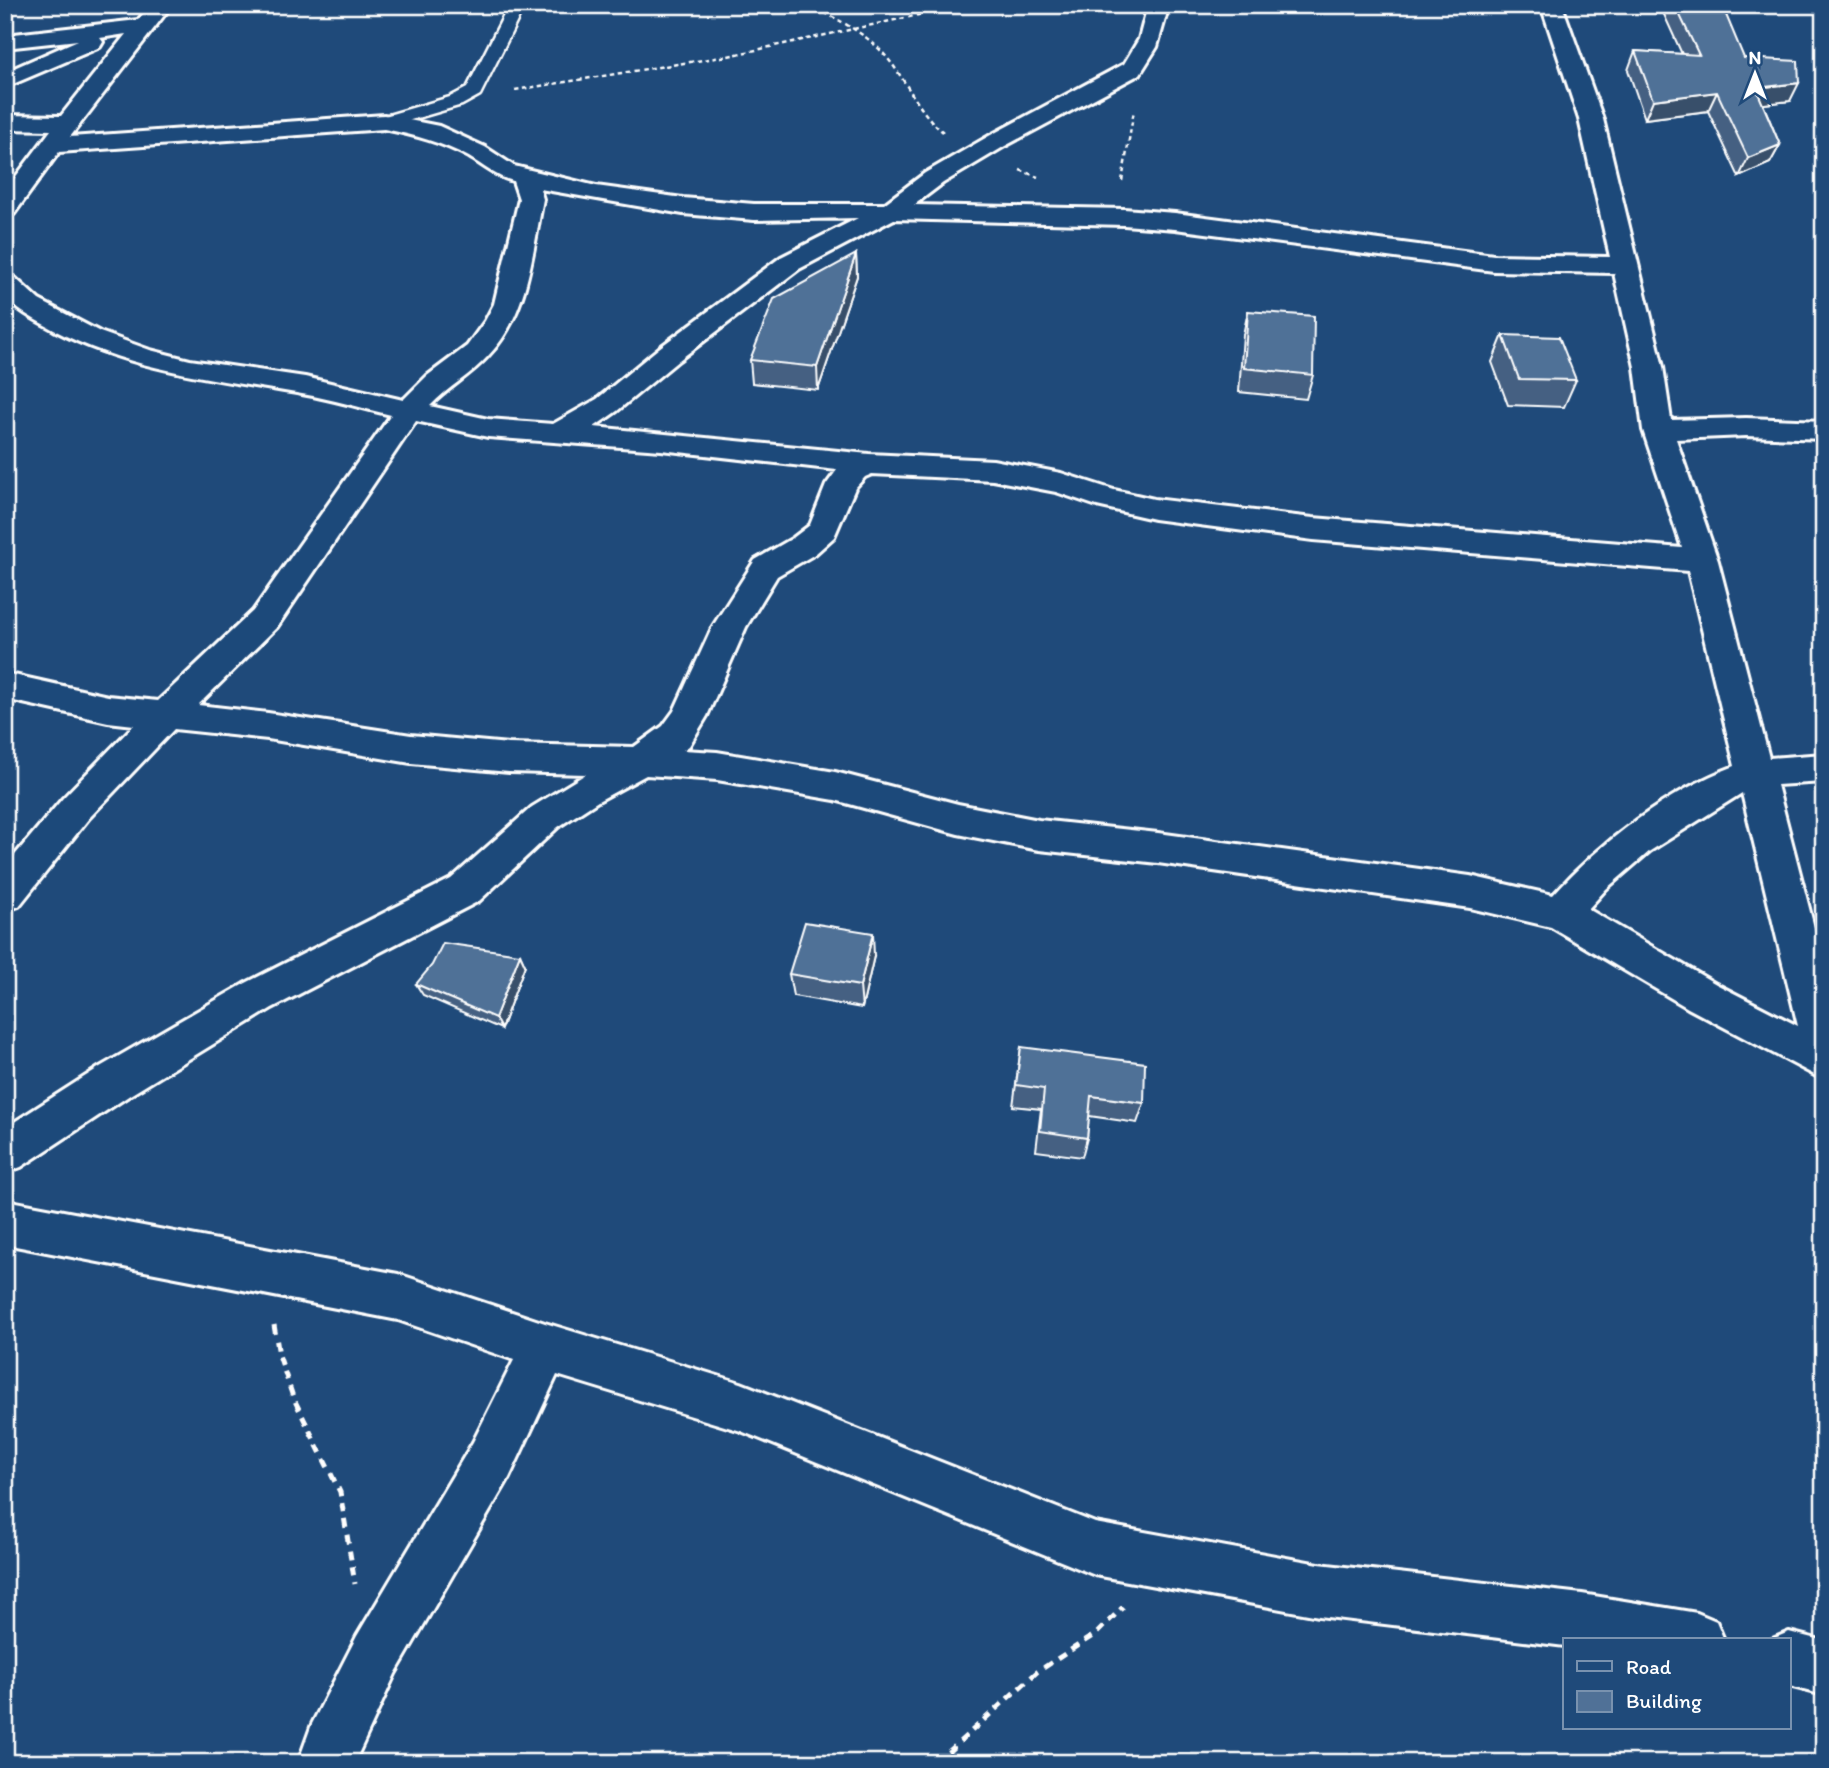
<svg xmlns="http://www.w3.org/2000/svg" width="1829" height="1768" font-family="Itim,sans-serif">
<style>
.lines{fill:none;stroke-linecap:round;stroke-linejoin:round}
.lane-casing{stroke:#fff;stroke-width:5}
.street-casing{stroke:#fff;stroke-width:6}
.path-far1{stroke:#fff;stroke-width:2.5;stroke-dasharray:4.5 3.5;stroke-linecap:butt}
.path{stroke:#fff;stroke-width:5;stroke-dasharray:9 7;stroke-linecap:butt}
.lane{fill:#1f4a7a;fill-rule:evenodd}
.street{fill:#1f4a7a;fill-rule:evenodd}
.wall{fill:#456182;stroke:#fff;stroke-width:2}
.shaded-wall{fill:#384f6a;stroke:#fff;stroke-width:2}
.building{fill:#507197;stroke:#fff;stroke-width:2}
</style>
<rect width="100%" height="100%" fill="#1f4a7a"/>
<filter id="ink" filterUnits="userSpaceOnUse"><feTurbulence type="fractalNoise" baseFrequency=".0143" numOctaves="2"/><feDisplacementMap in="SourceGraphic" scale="14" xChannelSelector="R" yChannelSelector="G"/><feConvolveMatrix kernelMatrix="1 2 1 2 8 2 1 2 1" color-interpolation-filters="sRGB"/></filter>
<g filter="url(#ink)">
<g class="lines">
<defs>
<path id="lane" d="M509,5H525L480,95L462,105L390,126H378L376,122L378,118L450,97L467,88Z"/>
<g id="street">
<path d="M151,5H172L70,137L384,115L439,126L485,147L514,166L596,186L683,198L754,204H884L925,173L989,136L1124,64L1139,39L1148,5H1169L1157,47L1140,74L1005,146L943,183L914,205L1124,209L1175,213L1494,255L1610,257L1579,119L1541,5H1562L1603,119L1663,367L1671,420L1746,418L1824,421V439L1746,436L1676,439L1718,561L1769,758L1824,754V782L1777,785L1824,966V1080L1688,1008L1551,927L1470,908L1158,863L1039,850L958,834L835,800L717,780L646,775L598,801L558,827L479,901L272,1008L130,1095L21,1167L5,1173V1128L100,1067L244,984L451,879L532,807L586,774L509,772L411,763L268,739L174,729L89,818L19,906L5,911V867L63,798L134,725L108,722L5,699V673L108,696L158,701L253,611L391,415C361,408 332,399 302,394C217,379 132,371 54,330C36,320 20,312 5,298V275L14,277L39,300L100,332L150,350L190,360L305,377L403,400L427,376L467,346L485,321L494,304L519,199L513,181C495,176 484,166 469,157C442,142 414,135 384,129L59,152L14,214L5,216V191L51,130L5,129V115L61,116L126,34L100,38L103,42L100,47L13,84L5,82V72L78,40L5,48V35L138,20ZM540,189L683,214L754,220L858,218L781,257L659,348L597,399L553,424L488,419L430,406C448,387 471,375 488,356C528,315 532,253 543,199ZM894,219L1124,225L1175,229L1494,271L1614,273L1635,367L1643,430L1682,548L1313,518L1154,499L1114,490L1061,473L993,460L869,454L594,427L617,411L679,360L799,269ZM416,421L488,437L661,450L837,470L826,485L810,525L793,538L755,560L713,626L674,711L663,726L634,747L509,744L411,735L268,713L198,705L277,627ZM872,474L993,480L1056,492L1097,506L1154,519L1313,540L1688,571L1735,766C1668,791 1601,842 1553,895L1470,876L1158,833L1039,820L958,804L835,772L717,752L683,750L689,746L707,716L746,627L777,576L815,554L834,537L855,488L865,477ZM1742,793L1798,1026L1716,984L1588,909L1606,889L1650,851Z"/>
<path d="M5,1200L398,1274L545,1323L741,1383L1095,1523L1319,1564L1582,1594L1697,1613L1716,1621L1724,1640H1565V1646L1319,1616L1095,1575L741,1431L557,1375L509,1478L395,1674L354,1763H298L312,1724L357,1636L473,1442L514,1360L398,1320L5,1244Z"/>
<path d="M1789,1632L1824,1641V1695L1789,1686V1640H1770Z"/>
</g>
</defs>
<use href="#lane" class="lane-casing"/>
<use href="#street" class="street-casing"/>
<g class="path-far1">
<path d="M810,5C836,19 863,31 883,53C906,78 917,111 943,132"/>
<path d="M515,90L728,56L965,5"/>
<path d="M1020,170L1038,177"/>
<path d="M1122,181L1134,110"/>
</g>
<g class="path">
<path d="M274,1325L279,1355L293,1397L340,1492L355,1584"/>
<path d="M936,1763L1037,1672L1097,1633L1123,1607"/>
</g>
<use href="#lane" class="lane"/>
<use href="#street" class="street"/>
</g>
<g class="wall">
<path d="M1662,5H1675L1744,58L1790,101L1763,104L1780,145L1770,163L1739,177L1708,111L1645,119L1628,70L1635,51L1682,54L1661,8Z"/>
<path d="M856,254L857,276L818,390L752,383L750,360Z"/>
<path d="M1248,311L1313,375L1306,399L1239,392L1243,335Z"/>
<path d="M1503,335L1576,380L1564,407L1508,405L1492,362Z"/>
<path d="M520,954L525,965L501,1029L423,995L416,984Z"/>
<path d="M874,956L862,1008L793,996L789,974Z"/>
<path d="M1021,1047L1144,1103L1137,1123L1089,1116L1087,1138L1082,1157L1036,1151L1041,1109L1013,1106Z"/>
</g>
<g class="shaded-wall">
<path d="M1799,83L1790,101L1747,106L1756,88Z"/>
<path d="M1717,92L1708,111L1645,119L1653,100Z"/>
<path d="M1780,145L1770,163L1739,177L1748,158Z"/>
<path d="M856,254L857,276L818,390L817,367Z"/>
<path d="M873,933L874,956L862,1008L860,986Z"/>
<path d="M520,954L525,965L501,1029L495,1018Z"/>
</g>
<g class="building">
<path d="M1675,5H1722L1744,58L1798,61L1799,83L1756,88L1780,145L1748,158L1717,92L1653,100L1635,51L1699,55Z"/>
<path d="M856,254L817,367L750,360L774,299Z"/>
<path d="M1248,311L1314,316L1313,375L1244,368Z"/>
<path d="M1503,335L1559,337L1576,380L1519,379Z"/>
<path d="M805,922L873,933L860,986L789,974Z"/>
<path d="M443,943L520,954L495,1018L416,984L432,965Z"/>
<path d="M1021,1047L1145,1063L1144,1103L1091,1096L1087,1138L1040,1131L1044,1089L1016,1085Z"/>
</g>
</g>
<rect width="1829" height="1768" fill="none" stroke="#1f4a7a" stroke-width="28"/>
<rect x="14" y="14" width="1801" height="1740" fill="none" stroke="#fff" stroke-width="2.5" filter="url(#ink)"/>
<rect x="1563" y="1638" width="228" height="91" fill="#1f4a7a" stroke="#7992af" stroke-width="2"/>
<rect x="1577" y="1661" width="35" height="10" fill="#1f4a7a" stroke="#7992af" stroke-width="2"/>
<text x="1626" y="1674" font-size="21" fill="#ffffff">Road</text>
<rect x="1577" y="1691" width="35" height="21" fill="#507197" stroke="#7992af" stroke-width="2"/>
<text x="1626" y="1708" font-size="21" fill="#ffffff">Building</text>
<g transform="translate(1755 74)" stroke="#1f4a7a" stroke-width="5" paint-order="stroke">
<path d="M0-5L12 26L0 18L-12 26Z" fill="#ffffff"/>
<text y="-10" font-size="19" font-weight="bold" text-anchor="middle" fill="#ffffff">N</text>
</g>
</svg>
